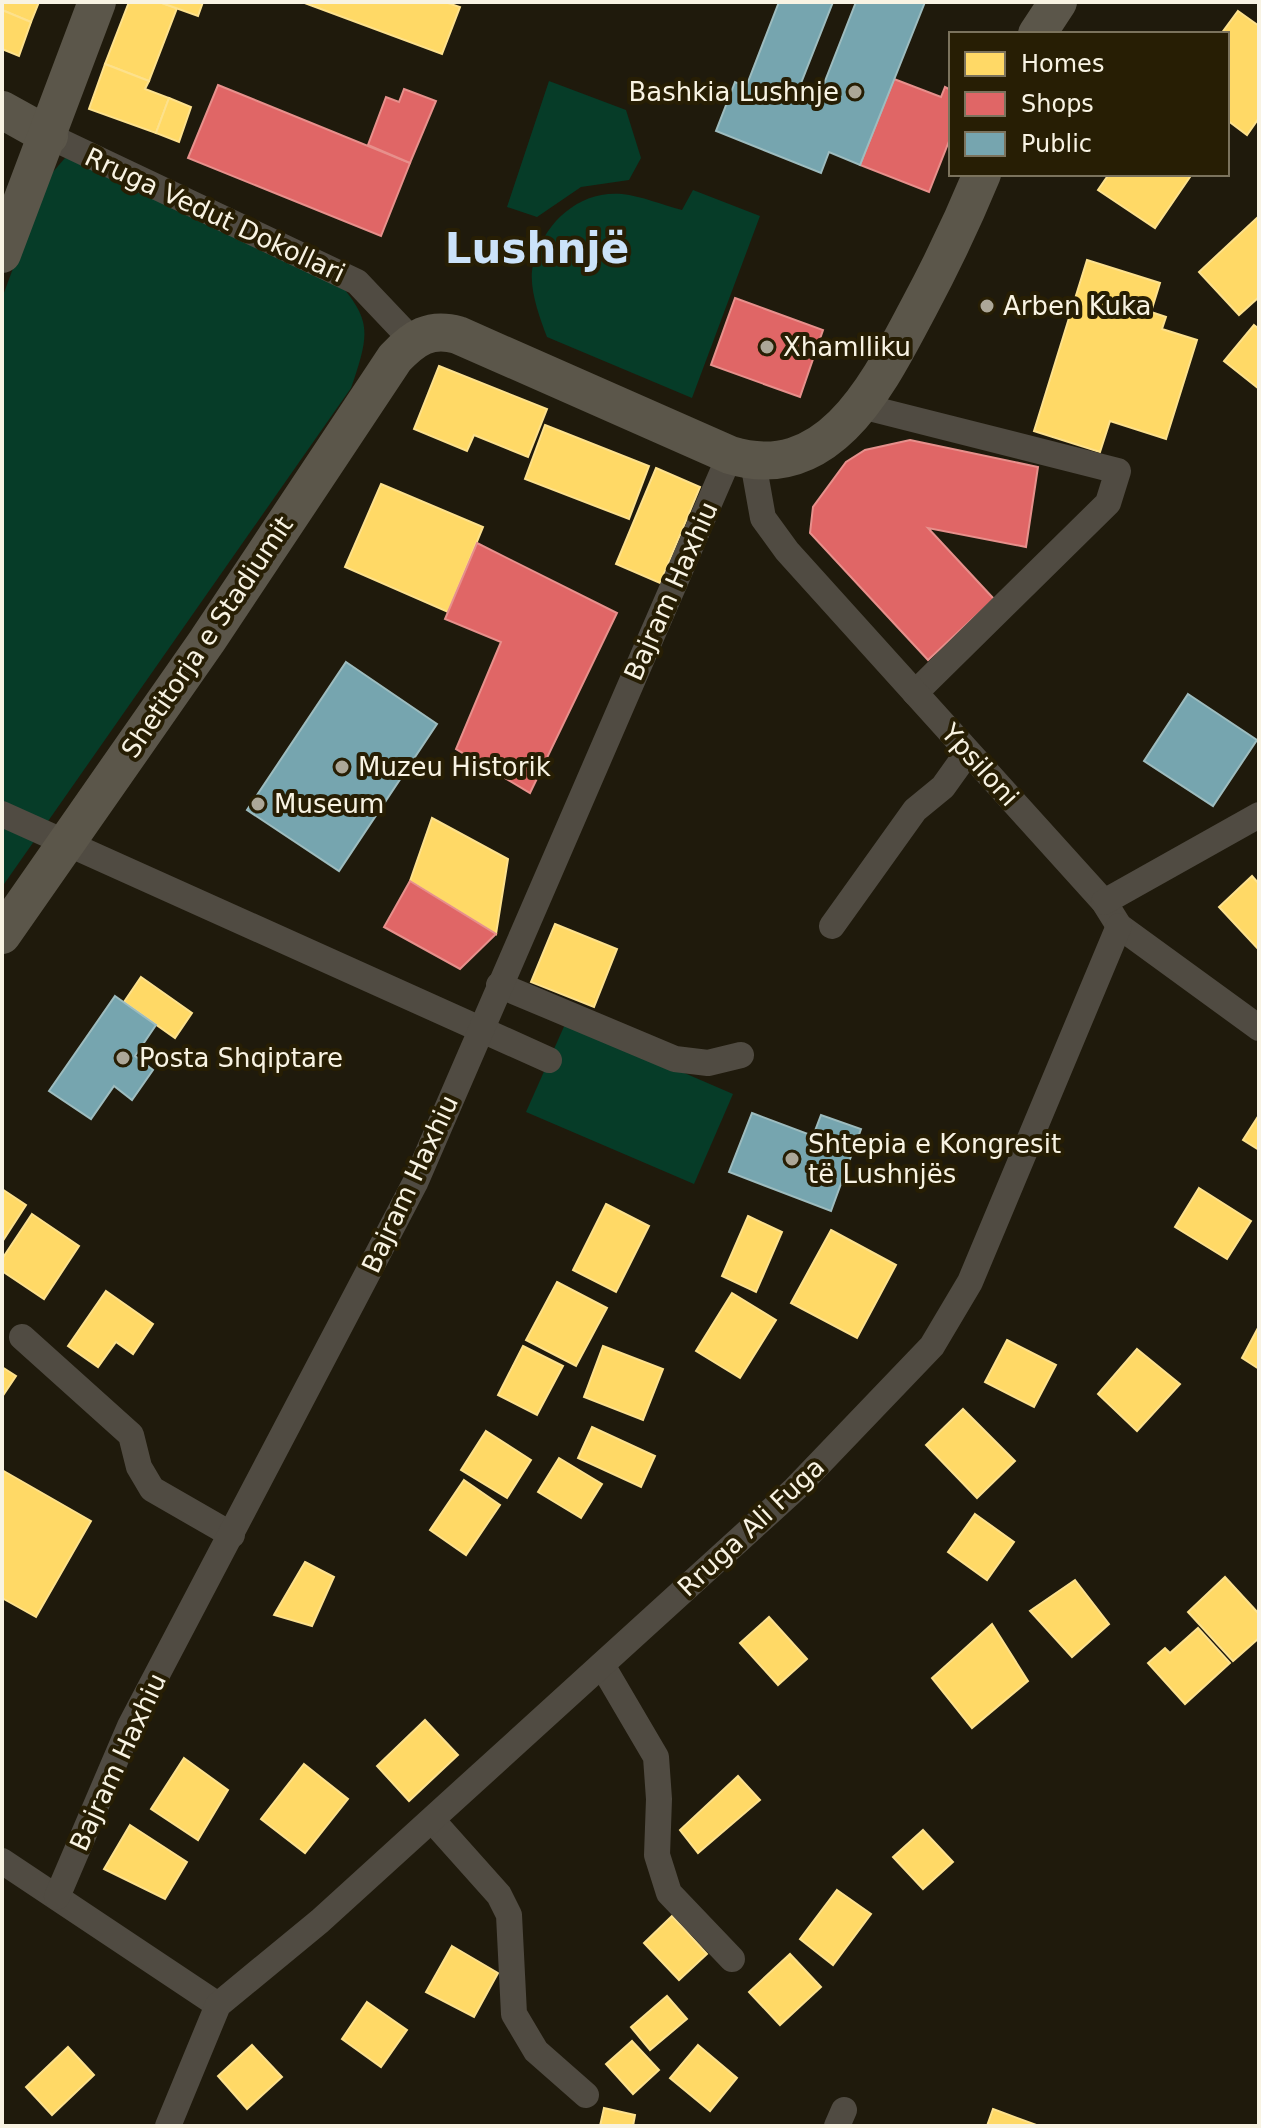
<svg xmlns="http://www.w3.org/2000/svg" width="1261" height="2128" font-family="'DejaVu Sans',sans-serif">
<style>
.green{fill:#063c28}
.homes{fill:#ffd966;stroke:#fde18c;stroke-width:2}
.shops{fill:#e06666;stroke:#e7908c;stroke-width:2}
.public{fill:#76a5af;stroke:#9dbcbf;stroke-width:2}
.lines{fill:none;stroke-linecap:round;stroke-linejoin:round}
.street{stroke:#504b42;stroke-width:26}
.secondary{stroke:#5b564a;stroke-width:38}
.poi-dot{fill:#aca798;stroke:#271e04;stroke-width:3}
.labels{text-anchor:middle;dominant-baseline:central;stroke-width:8;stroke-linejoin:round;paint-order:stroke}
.poi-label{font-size:26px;fill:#f8f3e3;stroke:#271e04;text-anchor:start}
.street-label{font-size:26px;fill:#f8f3e3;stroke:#271e04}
.town-label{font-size:42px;font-weight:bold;fill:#cbe2f9;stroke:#271e04}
</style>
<rect width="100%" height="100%" fill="#1f1a0c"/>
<g class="green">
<path d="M549,81L626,110L641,158L629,180L581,187L537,217L507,207Z"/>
<path d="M65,158L78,160L332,275C373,320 370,332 351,388L2,887V298L46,180Z"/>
<path d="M693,190L760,216L692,398L547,337C539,316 528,286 533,265C543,224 578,190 622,194C641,196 663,205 682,210Z"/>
<path d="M566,1022L733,1094L694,1184L526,1112Z"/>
</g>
<g class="homes">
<path d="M2,2H39L31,22L2,10Z"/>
<path d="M129,2H159L177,8L149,81L105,64Z"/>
<path d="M159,2H203L198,16Z"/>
<path d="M302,2H445L460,7L442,54Z"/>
<path d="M2,10L31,22L19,56L2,49Z"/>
<path d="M1238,11L1259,26V118L1247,135L1227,120V34H1221Z"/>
<path d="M105,64L149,81L145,89L169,98L156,133L89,109Z"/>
<path d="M169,98L191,107L179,142L156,133Z"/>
<path d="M1109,174H1192L1155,228L1098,190Z"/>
<path d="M1259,216V297L1239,315L1199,272Z"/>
<path d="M1087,260L1160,283L1151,312L1166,317L1162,329L1197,340L1166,439L1110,421L1100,452L1034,431Z"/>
<path d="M1254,325L1259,329V389L1224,361Z"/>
<path d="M439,366L547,409L528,457L474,435L467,451L414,429Z"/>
<path d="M545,425L649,466L629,519L525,479Z"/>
<path d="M656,468L700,487L660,583L616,564Z"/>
<path d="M381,484L483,527L448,612L345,567Z"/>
<path d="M432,818L508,859L496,934L410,881Z"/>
<path d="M1252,876L1259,884V950L1219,907Z"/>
<path d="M555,924L617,949L594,1007L531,982Z"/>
<path d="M141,977L192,1013L175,1038L124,1002Z"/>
<path d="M1259,1115V1150L1243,1140Z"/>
<path d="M1199,1188L1251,1221L1227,1259L1175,1227Z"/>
<path d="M2,1189L26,1205L2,1242Z"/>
<path d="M606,1204L649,1226L616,1292L573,1270Z"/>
<path d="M32,1214L79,1246L44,1299L2,1271V1259Z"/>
<path d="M748,1216L782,1232L756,1292L722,1276Z"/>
<path d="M831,1230L896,1265L857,1338L791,1303Z"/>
<path d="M557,1282L607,1308L576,1366L526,1340Z"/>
<path d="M106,1291L153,1324L133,1354L116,1342L98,1367L68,1346Z"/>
<path d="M732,1293L776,1320L740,1378L696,1351Z"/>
<path d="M1259,1326V1369L1242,1358Z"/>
<path d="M1007,1340L1056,1365L1034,1407L985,1382Z"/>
<path d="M523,1346L563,1366L537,1415L498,1395Z"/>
<path d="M603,1346L663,1369L643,1420L584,1397Z"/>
<path d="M1137,1349L1180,1384L1137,1431L1098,1394Z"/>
<path d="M2,1367L16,1376L2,1397Z"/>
<path d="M963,1409L1015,1461L977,1498L926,1445Z"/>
<path d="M592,1427L655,1456L641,1487L578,1458Z"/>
<path d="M486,1431L531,1460L507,1498L461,1470Z"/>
<path d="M559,1458L602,1484L581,1518L538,1492Z"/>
<path d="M2,1470L91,1521L36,1617L2,1598Z"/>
<path d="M464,1480L500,1505L466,1555L430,1530Z"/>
<path d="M975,1514L1014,1542L987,1580L948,1552Z"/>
<path d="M305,1562L334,1577L312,1626L274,1615Z"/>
<path d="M1225,1577L1259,1614V1638L1233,1661L1188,1612Z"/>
<path d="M1075,1580L1109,1624L1072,1657L1030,1611Z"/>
<path d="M769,1617L807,1659L778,1685L740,1643Z"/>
<path d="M992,1624L1028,1681L972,1728L932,1678Z"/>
<path d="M1198,1628L1230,1663L1185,1704L1148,1663L1165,1648L1170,1653Z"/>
<path d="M425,1720L458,1755L409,1801L377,1766Z"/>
<path d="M184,1758L228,1790L198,1840L151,1809Z"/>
<path d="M304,1764L348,1799L305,1853L261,1819Z"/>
<path d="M738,1776L760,1800L698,1853L680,1830Z"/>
<path d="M130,1825L187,1862L165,1899L104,1869Z"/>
<path d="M923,1830L953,1862L923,1889L893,1857Z"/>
<path d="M837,1890L871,1914L833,1965L800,1939Z"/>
<path d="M672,1916L707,1954L679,1980L644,1943Z"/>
<path d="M452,1946L498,1973L474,2017L426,1992Z"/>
<path d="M790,1954L821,1987L780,2025L749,1992Z"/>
<path d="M667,1996L687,2019L650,2050L631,2027Z"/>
<path d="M367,2002L407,2030L381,2067L342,2039Z"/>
<path d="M632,2041L659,2070L633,2094L606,2064Z"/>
<path d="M252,2045L282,2077L247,2109L218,2076Z"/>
<path d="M698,2045L737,2078L710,2111L670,2078Z"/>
<path d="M68,2047L94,2075L52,2115L26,2087Z"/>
<path d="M604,2108L635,2115L633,2126H600Z"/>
<path d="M993,2109L1039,2126H987Z"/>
</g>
<g class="shops">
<path d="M894,79L941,97L945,87L951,90V136L929,192L860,165Z"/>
<path d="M218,85L410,163L381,236L188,158Z"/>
<path d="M404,89L436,101L410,163L368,145L386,97L399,102Z"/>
<path d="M735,298L823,330L800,397L711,365Z"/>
<path d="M910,440L1038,467L1026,547L928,528L994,599L928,660L810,533L813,507L846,462L865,450Z"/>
<path d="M477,543L617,613L530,793L456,749L501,642L445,619Z"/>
<path d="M410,881L496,934L460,969L384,927Z"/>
</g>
<g class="public">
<path d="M779,2H833L796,96L816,104L856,2H925L860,165L829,152L821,173L716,131L735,82L746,87Z"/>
<path d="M346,662L437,724L339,871L247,810Z"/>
<path d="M1188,694L1257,740L1213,806L1144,761Z"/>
<path d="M115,996L156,1025L135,1056L153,1070L132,1100L114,1086L91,1119L49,1091Z"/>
<path d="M752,1113L813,1136L821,1115L861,1129L831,1211L729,1172Z"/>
</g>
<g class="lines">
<g class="street">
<path d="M49,136L357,282L412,340"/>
<path d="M861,406L1118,471L1108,503L915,693"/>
<path d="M753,462L763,518L787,551L1104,902L1119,926L1259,1028"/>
<path d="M2,814L549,1060"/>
<path d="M1104,902L1259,815"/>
<path d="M832,926L915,810L943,787L968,752"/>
<path d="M499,985L675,1059L708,1063L741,1055"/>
<path d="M22,1337L131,1435L139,1467L152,1489L232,1535"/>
<path d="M602,1665L656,1757L659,1799L657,1855L669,1893L732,1959"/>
<path d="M432,1820L499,1895L509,1915L514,2014L536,2051L586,2095"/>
<path d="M2,1861L218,2005"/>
<path d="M57,1897L130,1726L415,1183L730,455"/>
<path d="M168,2126L218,2005L320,1921L795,1489L932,1346L970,1282L1119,926"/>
<path d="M837,2126L844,2110"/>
</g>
<g class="secondary">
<path d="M1037,34L1058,2"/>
<path d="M2,110L49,136"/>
<path d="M2,254L97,2"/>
<path d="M2,935L207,641L395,358C414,338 430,327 458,335L730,455C831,486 880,380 919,307C942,264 963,220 982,174"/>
</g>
</g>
<g class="poi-dot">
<circle cx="855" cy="92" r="8"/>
<circle cx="987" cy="306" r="8"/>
<circle cx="767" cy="347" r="8"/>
<circle cx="342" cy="767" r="8"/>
<circle cx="258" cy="804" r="8"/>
<circle cx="123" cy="1058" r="8"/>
<circle cx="792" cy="1159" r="8"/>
</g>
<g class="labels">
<g class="poi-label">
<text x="839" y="92" text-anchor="end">Bashkia Lushnje</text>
<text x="1003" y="306">Arben Kuka</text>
<text x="783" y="347">Xhamlliku</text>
<text x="358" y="767">Muzeu Historik</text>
<text x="274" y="804">Museum</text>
<text x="139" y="1058">Posta Shqiptare</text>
<text x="808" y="1144">Shtepia e Kongresit<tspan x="808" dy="30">të Lushnjës</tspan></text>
</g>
<g class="street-label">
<text transform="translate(215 215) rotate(25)">Rruga Vedut Dokollari</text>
<text transform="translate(671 591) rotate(-66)">Bajram Haxhiu</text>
<text transform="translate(207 637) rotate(-56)">Shetitorja e Stadiumit</text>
<text transform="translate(980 765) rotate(48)">Ypsiloni</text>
<text transform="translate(410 1184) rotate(-65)">Bajram Haxhiu</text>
<text transform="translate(751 1527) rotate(-43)">Rruga Ali Fuga</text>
<text transform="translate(118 1762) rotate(-65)">Bajram Haxhiu</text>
</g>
<g class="town-label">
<text x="537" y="248">Lushnjë</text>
</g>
</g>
<rect width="1261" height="2128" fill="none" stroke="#f8f3e3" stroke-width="8"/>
<rect x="949" y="32" width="280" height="144" fill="#271e04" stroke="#7b735d" stroke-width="2"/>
<rect x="965" y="52" width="40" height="24" fill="#ffd966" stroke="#7b735d" stroke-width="2"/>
<text x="1021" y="72" font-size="24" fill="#f8f3e3">Homes</text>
<rect x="965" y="92" width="40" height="24" fill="#e06666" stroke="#7b735d" stroke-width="2"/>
<text x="1021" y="112" font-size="24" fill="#f8f3e3">Shops</text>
<rect x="965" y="132" width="40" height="24" fill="#76a5af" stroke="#7b735d" stroke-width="2"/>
<text x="1021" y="152" font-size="24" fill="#f8f3e3">Public</text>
</svg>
